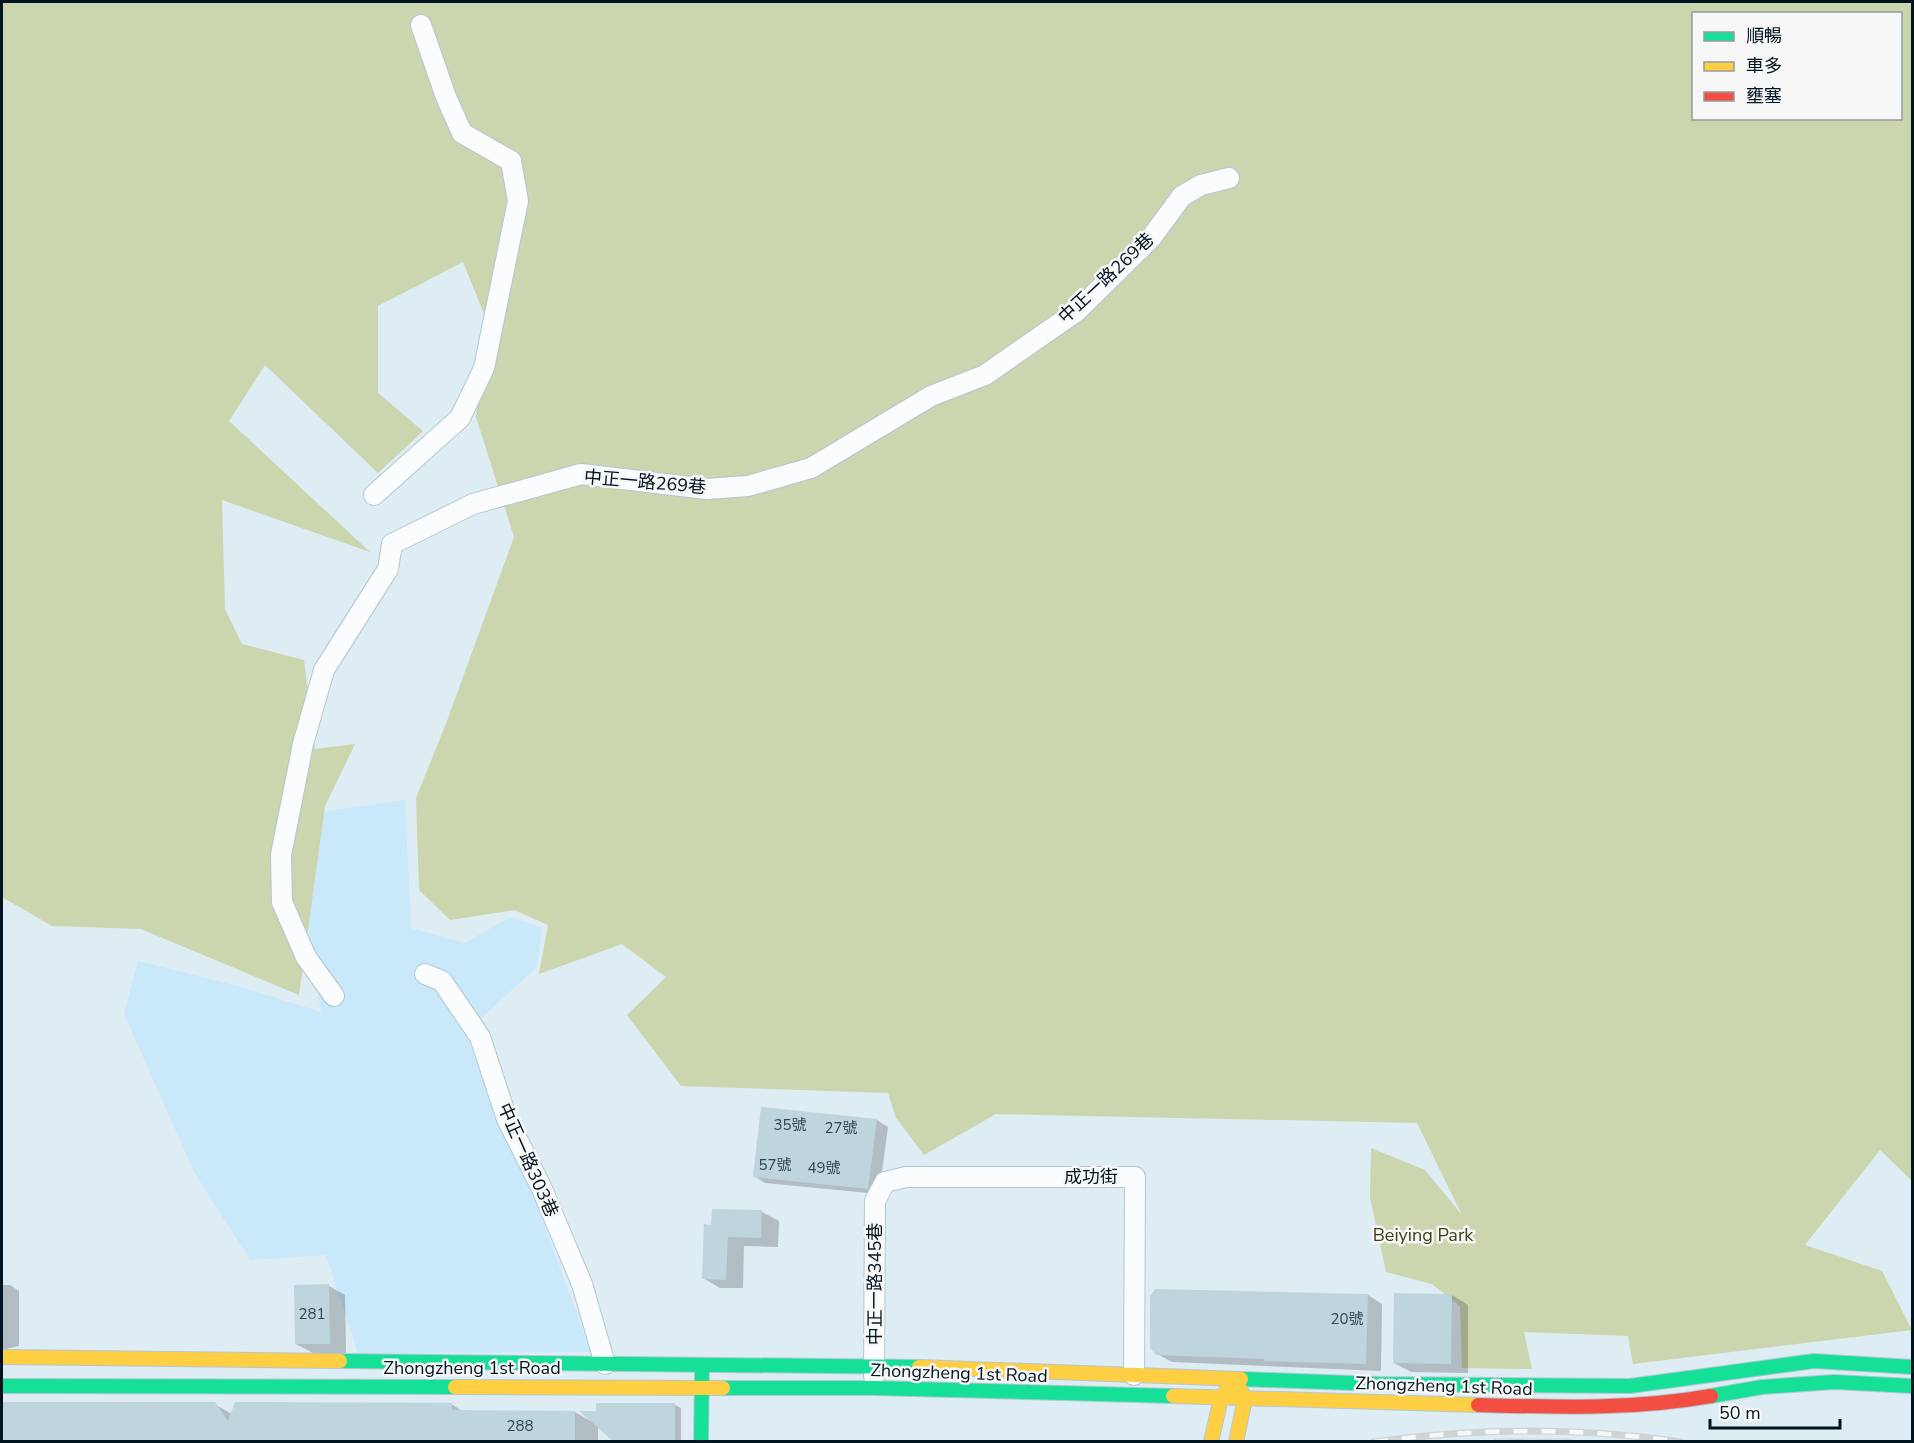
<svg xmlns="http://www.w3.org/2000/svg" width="1914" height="1443" font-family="'Nunito Sans','Noto Sans TC',sans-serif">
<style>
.built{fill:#c9e8fa}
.green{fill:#cbd5ae;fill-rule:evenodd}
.shadow{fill:#0003}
.building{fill:#bed5dd}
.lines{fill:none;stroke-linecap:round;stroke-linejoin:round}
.street-casing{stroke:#b4c7d2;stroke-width:22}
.fast-casing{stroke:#b4c7d2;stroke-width:16}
.slow-casing{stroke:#b4c7d2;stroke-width:16}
.jam-casing{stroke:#b4c7d2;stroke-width:16}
.street{stroke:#fafcfd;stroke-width:20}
.fast{stroke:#16e098;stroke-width:14}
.slow{stroke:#ffcf43;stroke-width:14}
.jam{stroke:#f24e42;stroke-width:14}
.rail-casing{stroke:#cfd4d7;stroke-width:7}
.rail{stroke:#f7f7f7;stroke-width:4.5;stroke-dasharray:14;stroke-linecap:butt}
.labels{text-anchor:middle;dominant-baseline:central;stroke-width:5;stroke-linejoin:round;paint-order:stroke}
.number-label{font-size:15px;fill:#304551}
.street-label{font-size:18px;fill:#001421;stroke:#f7f7f7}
.park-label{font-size:18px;fill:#3c3f0e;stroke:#f7f7f7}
</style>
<rect width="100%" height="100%" fill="#deecf4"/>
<path class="built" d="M405,800L411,928L464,943L511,917L542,928L537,967L465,1033L525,1173L591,1352L358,1353L326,1255L250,1260L194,1172L124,1014L138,961L241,987L321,1012L302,888L313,813Z"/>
<path class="green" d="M2,2H1912V1181L1880,1150L1805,1245L1882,1271L1912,1330L1633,1364L1628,1336L1524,1332L1532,1369L1462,1368L1460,1306L1432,1284L1386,1272L1370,1197L1371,1148L1425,1170L1462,1215L1417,1123L996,1114L924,1155L896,1118L888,1093L681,1086L627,1015L666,977L622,944L539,974L548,925L514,910L450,920L419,890L416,798L447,721L514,537L476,417L485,316L463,262L378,306V393L423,431L378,473L265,365L229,421L370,552L222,500L225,609L242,644L304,660L315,749L355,744L325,806L299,995L141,929L52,926L2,897ZM1694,14H1900V118H1694Z"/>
<g class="shadow">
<path d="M762,1109L877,1120L888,1127L879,1194L765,1183L754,1176Z"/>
<path d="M713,1210L762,1212L779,1221L778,1247L744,1246L743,1288H720L703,1278L713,1226Z"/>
<path d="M2,1285H10L19,1291V1346L2,1350Z"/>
<path d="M329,1286L345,1295L346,1353H313L296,1344Z"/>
<path d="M1368,1295L1382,1304L1381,1371L1172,1362L1157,1354Z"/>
<path d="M1452,1295L1468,1305V1373L1411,1372L1394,1363Z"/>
<path d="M2,1403L214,1404L232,1414L451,1404L464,1412H575L592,1422L675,1405L681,1408V1442H615L598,1426V1442H2Z"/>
</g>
<g class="building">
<path d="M761,1107L877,1119L868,1189L753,1177Z"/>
<path d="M712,1209L762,1210L761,1238L728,1237L726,1280L702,1279L704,1224L711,1225Z"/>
<path d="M329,1284L330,1344H295L294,1285Z"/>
<path d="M1155,1289L1368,1294L1366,1364L1264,1361V1359L1156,1355L1150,1348V1296Z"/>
<path d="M1394,1293L1452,1294L1451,1364L1393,1363Z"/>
<path d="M2,1402H215L228,1421L235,1402L452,1403V1410L575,1411V1442H2Z"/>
<path d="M596,1403H675V1442H614L579,1411H596Z"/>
</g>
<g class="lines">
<defs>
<g id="street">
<path d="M374,495L460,418L484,368L518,201L511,161L462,133L446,97L421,25"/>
<path d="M425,974L442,981L480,1037L507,1119L542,1189L582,1284L605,1364"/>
<path d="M334,996L306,957L282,902L281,855L303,744L324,670L388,569L392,544L473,504L581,474L707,489L748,486L811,468L931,396L985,375L1077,311L1151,238L1182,196L1201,185L1229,178"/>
<path d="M874,1376L875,1201L885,1182L906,1177H1135L1134,1375"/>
</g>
<g id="fast">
<path d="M340,1361L919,1367"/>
<path d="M1241,1379L1379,1384L1630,1386L1814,1361L1912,1367"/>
<path d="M2,1386L455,1387"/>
<path d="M723,1388H874L1173,1396"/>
<path d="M1711,1396L1762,1387L1834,1382L1912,1386"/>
<path d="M701,1442L702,1371"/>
</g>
<g id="slow">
<path d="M2,1357L340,1361"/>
<path d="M919,1367L1241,1379"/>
<path d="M455,1387L723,1388"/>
<path d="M1173,1396L1478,1405"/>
<path d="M1211,1442L1221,1398L1235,1379L1245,1399L1236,1442"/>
</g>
<path id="jam" d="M1478,1405C1558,1407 1631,1410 1711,1396"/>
</defs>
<use href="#street" class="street-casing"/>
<use href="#fast" class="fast-casing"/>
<use href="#slow" class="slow-casing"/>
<use href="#jam" class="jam-casing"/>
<use href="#street" class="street"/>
<use href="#fast" class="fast"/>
<use href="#slow" class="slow"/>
<use href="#jam" class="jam"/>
<defs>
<g id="rail">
<path d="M1374,1442C1476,1428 1579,1427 1681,1442"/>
<path d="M1496,1442H1570"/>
</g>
</defs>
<use href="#rail" class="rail-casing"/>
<use href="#rail" class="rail"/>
</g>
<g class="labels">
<g class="number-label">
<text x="790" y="1125">35號</text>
<text x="841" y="1128">27號</text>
<text x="775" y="1165">57號</text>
<text x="824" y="1168">49號</text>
<text x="312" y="1314">281</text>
<text x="1347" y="1319">20號</text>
<text x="520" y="1426">288</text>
</g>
<g class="street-label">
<text transform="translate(1106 278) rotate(-43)">中正一路269巷</text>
<text transform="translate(645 482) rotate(5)">中正一路269巷</text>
<text transform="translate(528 1160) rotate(66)">中正一路303巷</text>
<text x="1091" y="1177">成功街</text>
<text transform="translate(875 1284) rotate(-90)">中正一路345巷</text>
<text x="472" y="1368">Zhongzheng 1st Road</text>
<text transform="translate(959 1373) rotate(2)">Zhongzheng 1st Road</text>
<text transform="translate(1444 1386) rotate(2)">Zhongzheng 1st Road</text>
</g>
<g class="park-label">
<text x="1423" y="1235">Beiying Park</text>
</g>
</g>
<rect width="1914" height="1443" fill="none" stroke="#001421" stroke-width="6"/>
<rect x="1692" y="12" width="210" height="108" fill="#f7f7f7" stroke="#949ca1" stroke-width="1.5"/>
<rect x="1704" y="32" width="30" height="9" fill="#16e098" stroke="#949ca1" stroke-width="1.5"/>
<text x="1746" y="42" font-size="18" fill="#001421">順暢</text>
<rect x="1704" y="62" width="30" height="9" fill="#ffcf43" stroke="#949ca1" stroke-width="1.5"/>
<text x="1746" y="72" font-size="18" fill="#001421">車多</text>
<rect x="1704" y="92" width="30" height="9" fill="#f24e42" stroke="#949ca1" stroke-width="1.5"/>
<text x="1746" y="102" font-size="18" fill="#001421">壅塞</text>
<path d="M1710 1419v9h130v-9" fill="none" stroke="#001421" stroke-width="3"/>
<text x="1719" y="1419" font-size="18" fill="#001421" stroke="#f7f7f7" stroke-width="4.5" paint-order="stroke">50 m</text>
</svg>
